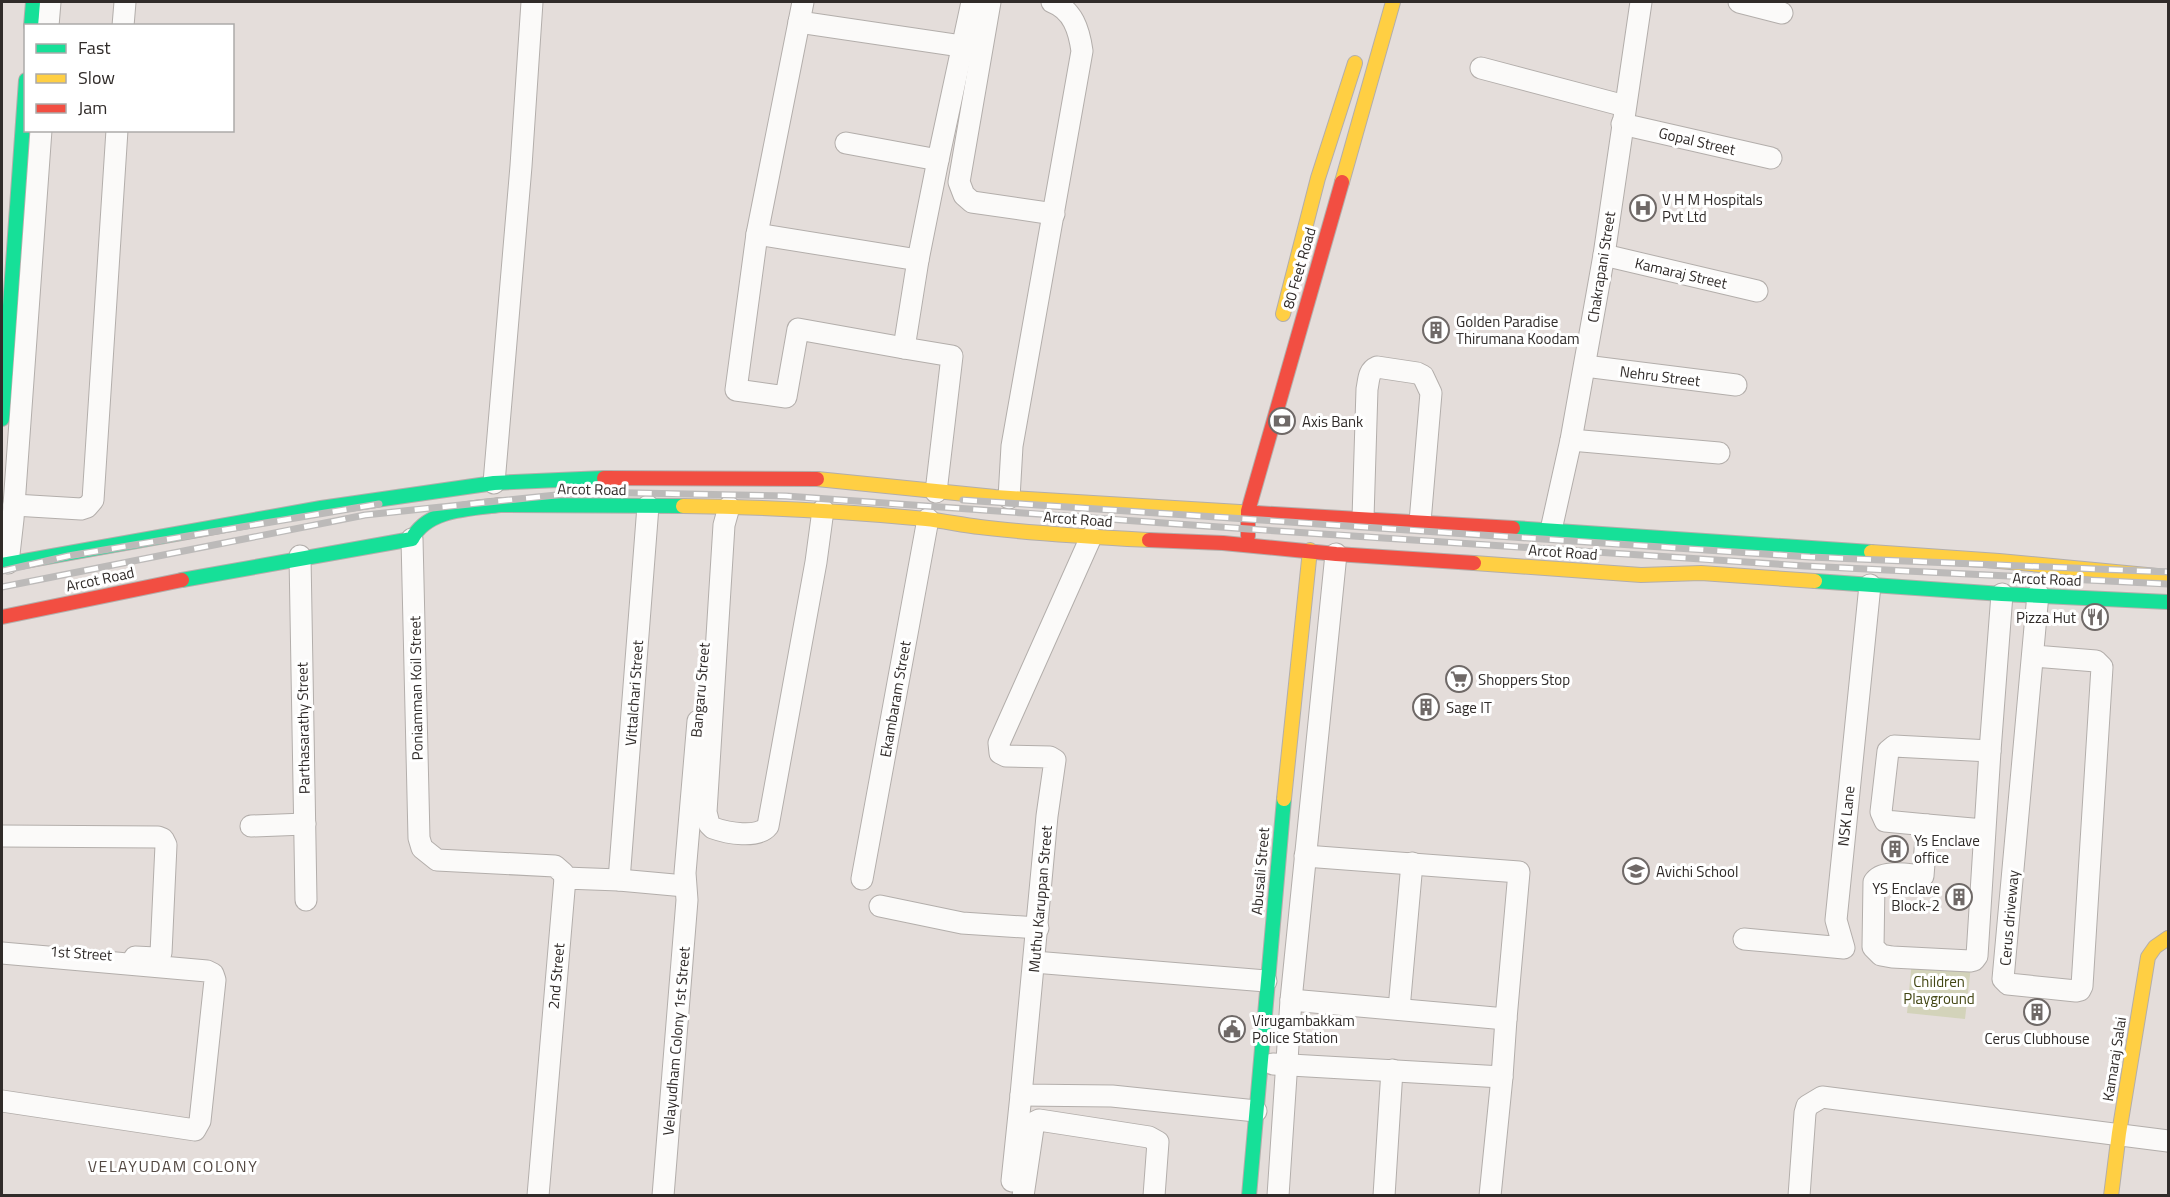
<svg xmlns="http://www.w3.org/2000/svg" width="2170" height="1197" font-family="'Titillium Web',sans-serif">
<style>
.green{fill:#d3d3ba}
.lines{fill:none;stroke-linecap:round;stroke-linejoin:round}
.street-casing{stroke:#b3aeab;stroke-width:23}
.fast-casing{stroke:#b3aeab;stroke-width:16}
.slow-casing{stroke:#b3aeab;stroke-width:16}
.jam-casing{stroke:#b3aeab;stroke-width:16}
.street{stroke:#fbfaf9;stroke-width:21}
.fast{stroke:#16e098;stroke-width:14}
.slow{stroke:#ffcf43;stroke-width:14}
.jam{stroke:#f24e42;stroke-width:14}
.rail-casing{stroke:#bcbab9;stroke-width:7}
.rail{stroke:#fff;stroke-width:4.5;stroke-dasharray:14;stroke-linecap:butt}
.labels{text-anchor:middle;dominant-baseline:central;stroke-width:6;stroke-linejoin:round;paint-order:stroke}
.street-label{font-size:15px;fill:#302b29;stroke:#fff}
.poi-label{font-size:15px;fill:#302b29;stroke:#fff;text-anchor:start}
.park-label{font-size:15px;fill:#434714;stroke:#fff}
.neighbourhood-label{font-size:16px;letter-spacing:1.5px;fill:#544943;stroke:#fff}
</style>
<rect width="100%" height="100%" fill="#e4ddda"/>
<path class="green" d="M1912,960L1971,966L1965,1019L1907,1013Z"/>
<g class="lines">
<defs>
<g id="street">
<path d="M803,2L757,234L918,260"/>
<path d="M990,2L959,182L964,195L972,202L1054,214"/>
<path d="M1739,2L1782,13"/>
<path d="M799,22L961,46"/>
<path d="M48,26L50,2"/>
<path d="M123,26L125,2"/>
<path d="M1481,68L1625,106"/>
<path d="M1622,124L1771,158"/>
<path d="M846,143L938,160L972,2"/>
<path d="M757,234L736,390L786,397L798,329L904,348"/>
<path d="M1604,255L1757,291"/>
<path d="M1585,366L1736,385"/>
<path d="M1571,440L1719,453"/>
<path d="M494,483L521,166L532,2"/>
<path d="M936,492L952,356L904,348L918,260L938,160"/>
<path d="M1009,498L1012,446L1082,51C1079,30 1073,10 1052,2"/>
<path d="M14,505L81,509L87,507L93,500L117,130"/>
<path d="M729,507L724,525L706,812L709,824L713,828C727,833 758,839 768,826L816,562L823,510"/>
<path d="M1363,518L1367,389C1369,380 1368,371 1377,367L1417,373L1423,376L1431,393L1420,522"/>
<path d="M1551,530L1571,440L1604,255L1641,2"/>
<path d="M1091,537L999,743L1000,753L1006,756L1050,757L1055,760L1047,816L1021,1095L1112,1096L1256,1111"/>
<path d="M412,539L419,838L422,848L437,860L555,866L563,873L565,878"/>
<path d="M300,556L306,900"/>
<path d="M8,563L13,519L41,130"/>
<path d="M2034,656L2096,661L2102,667L2082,986L2080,990L2076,991L2008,984L2003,979L2038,594"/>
<path d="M1927,825L1885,821L1881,812L1888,751L1894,746L1990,751L2002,594"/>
<path d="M251,826L305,824"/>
<path d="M1984,830L1927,825L1923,876C1909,875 1882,869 1874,882L1873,947L1881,955L1892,957L1970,961L1974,960L1977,956L1990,751"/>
<path d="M2,836L158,837L163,839L166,845L161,953L156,958L135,957"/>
<path d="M862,879L928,519"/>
<path d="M619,880L648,506"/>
<path d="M880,906L962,923L1038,928"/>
<path d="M1744,939L1844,948L1836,920L1870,585"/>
<path d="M2,953L207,971L213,974L215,980L200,1121L195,1130L2,1101"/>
<path d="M1034,962L1266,981"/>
<path d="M1291,1000L1506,1019L1519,872L1305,856"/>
<path d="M1399,1009L1412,863"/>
<path d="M1273,1064L1502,1077L1506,1019"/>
<path d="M1012,1181L1021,1095"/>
<path d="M538,1196L565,878L619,880L685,886"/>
<path d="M663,1196L687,900L685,873L698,721"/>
<path d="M1023,1196L1033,1128L1035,1122L1039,1120L1149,1137L1158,1142L1154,1196"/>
<path d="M1278,1196L1291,1000L1336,554"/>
<path d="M1384,1196L1392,1070"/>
<path d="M1490,1196L1502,1077"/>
<path d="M1799,1196L1805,1113L1807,1106L1822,1097L2168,1141"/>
</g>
<g id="fast">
<path d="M31,26L33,2"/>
<path d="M2,419L26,80"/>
<path d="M1513,528L1871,552"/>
<path d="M2,565L321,508L494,483L604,478"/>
<path d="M182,580L412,539C427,509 470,509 500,505L683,506"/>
<path d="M1815,581L2002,594L2168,602"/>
<path d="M1249,1196L1284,799"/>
</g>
<g id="slow">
<path d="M1342,182L1393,2"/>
<path d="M1283,314L1318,178L1355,63"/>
<path d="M817,479L995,497L1256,513"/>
<path d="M683,506C764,507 845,511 926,519C944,521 962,525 980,527C1036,534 1093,537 1149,540"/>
<path d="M1871,552L1999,561L2168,577"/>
<path d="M1474,563L1641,575L1701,573L1815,581"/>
<path d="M1284,799L1310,550"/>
<path d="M2111,1196L2119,1133L2148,957L2155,947L2168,938"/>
</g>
<g id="jam">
<path d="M604,478L817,479"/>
<path d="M1256,513L1513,528"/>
<path d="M1248,536V511L1342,182"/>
<path d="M1149,540L1223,543L1336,554L1474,563"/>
<path d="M2,617L182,580"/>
</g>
</defs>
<use href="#street" class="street-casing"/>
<use href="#fast" class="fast-casing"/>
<use href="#slow" class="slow-casing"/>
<use href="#jam" class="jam-casing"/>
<use href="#street" class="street"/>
<use href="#fast" class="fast"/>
<use href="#slow" class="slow"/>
<use href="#jam" class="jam"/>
<defs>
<g id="rail">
<path d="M963,500L1810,557L2168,572"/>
<path d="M2,571L68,556L379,504"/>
<path d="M2,587L365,515L585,492L786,496L1248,529L1805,566L2168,584"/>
</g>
</defs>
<use href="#rail" class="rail-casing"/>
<use href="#rail" class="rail"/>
</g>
<defs>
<symbol id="hospital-ring" viewBox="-11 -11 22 22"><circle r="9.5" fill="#fff" stroke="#6f6967" stroke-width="1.5"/><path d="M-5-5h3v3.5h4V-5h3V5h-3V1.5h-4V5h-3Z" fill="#6f6967"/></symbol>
<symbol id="building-ring" viewBox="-11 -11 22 22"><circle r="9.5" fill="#fff" stroke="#6f6967" stroke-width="1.5"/><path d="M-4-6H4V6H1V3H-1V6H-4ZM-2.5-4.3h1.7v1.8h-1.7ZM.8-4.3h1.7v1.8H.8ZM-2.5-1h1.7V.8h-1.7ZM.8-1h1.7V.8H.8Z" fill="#6f6967"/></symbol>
<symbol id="bank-ring" viewBox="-11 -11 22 22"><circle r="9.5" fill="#fff" stroke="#6f6967" stroke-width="1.5"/><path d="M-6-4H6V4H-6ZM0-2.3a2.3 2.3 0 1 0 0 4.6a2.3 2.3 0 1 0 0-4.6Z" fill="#6f6967"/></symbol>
<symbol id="restaurant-ring" viewBox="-11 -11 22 22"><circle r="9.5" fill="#fff" stroke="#6f6967" stroke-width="1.5"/><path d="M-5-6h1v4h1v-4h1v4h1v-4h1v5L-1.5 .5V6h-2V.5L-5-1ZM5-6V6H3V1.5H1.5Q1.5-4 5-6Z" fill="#6f6967"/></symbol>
<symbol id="supermarket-ring" viewBox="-11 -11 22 22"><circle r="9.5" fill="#fff" stroke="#6f6967" stroke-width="1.5"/><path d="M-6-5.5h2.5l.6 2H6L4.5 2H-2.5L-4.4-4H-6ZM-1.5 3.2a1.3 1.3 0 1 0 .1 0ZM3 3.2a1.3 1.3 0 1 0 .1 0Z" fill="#6f6967"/></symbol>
<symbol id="school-ring" viewBox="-11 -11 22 22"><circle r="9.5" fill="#fff" stroke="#6f6967" stroke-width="1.5"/><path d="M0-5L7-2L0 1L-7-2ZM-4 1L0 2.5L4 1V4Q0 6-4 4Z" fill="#6f6967"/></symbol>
<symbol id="civic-ring" viewBox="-11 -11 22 22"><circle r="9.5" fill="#fff" stroke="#6f6967" stroke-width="1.5"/><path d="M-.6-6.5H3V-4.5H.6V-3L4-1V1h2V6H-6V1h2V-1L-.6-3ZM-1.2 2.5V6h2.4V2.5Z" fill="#6f6967"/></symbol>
</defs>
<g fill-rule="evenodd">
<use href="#hospital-ring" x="1628" y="193" width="30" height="30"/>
<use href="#building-ring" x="1421" y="315" width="30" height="30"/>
<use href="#bank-ring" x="1267" y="406" width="30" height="30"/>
<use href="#restaurant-ring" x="2080" y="602" width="30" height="30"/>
<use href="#supermarket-ring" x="1444" y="664" width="30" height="30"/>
<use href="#building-ring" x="1411" y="692" width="30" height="30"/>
<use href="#building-ring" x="1880" y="834" width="30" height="30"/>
<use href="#school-ring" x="1621" y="856" width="30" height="30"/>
<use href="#building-ring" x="1944" y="882" width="30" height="30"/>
<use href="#building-ring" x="2022" y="997" width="30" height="30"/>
<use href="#civic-ring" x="1217" y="1014" width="30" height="30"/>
</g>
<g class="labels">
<g class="street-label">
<text transform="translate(1697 141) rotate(13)">Gopal Street</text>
<text transform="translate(1601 267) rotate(-81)">Chakrapani Street</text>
<text transform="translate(1299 268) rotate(-74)">80 Feet Road</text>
<text transform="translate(1681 273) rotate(13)">Kamaraj Street</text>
<text transform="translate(1660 376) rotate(7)">Nehru Street</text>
<text transform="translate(592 489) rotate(1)">Arcot Road</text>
<text transform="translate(1078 519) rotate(4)">Arcot Road</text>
<text transform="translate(1563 552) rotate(4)">Arcot Road</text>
<text transform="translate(100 579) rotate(-12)">Arcot Road</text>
<text transform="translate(2047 579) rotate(2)">Arcot Road</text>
<text transform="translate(416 688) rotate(-91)">Poniamman Koil Street</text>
<text transform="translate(700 690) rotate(-85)">Bangaru Street</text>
<text transform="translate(634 693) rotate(-86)">Vittalchari Street</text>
<text transform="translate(895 699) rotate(-80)">Ekambaram Street</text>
<text transform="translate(303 728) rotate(-91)">Parthasarathy Street</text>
<text transform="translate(1846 816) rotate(-84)">NSK Lane</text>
<text transform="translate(1260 871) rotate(-85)">Abusali Street</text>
<text transform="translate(1040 899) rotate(-85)">Muthu Karuppan Street</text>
<text transform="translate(2009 918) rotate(-85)">Cerus driveway</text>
<text transform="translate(81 953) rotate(4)">1st Street</text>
<text transform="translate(556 976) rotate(-85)">2nd Street</text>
<text transform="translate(676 1041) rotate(-85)">Velayudham Colony 1st Street</text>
<text transform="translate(2114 1059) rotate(-81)">Kamaraj Salai</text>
</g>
<g class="poi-label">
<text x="1662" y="199">V H M Hospitals<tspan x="1662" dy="17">Pvt Ltd</tspan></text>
<text x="1456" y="321">Golden Paradise<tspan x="1456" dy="17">Thirumana Koodam</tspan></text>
<text x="1302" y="421">Axis Bank</text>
<text x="2076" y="617" text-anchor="end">Pizza Hut</text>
<text x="1478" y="679">Shoppers Stop</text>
<text x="1446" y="707">Sage IT</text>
<text x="1914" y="840">Ys Enclave<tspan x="1914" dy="17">office</tspan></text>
<text x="1656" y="871">Avichi School</text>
<text x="1940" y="888" text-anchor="end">YS Enclave<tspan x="1940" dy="17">Block-2</tspan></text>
<text x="1252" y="1020">Virugambakkam<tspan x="1252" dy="17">Police Station</tspan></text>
<text x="2037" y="1038" text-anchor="middle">Cerus Clubhouse</text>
</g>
<g class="park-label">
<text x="1939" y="981">Children<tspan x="1939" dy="17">Playground</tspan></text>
</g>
<g class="neighbourhood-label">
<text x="173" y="1166">VELAYUDAM COLONY</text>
</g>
</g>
<rect width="2170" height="1197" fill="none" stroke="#302b29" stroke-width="6"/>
<rect x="24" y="24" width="210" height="108" fill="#ffffff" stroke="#acaaa9" stroke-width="1.5"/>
<rect x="36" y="44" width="30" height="9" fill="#16e098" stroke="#acaaa9" stroke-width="1.5"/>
<text x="78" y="54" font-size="18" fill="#302b29">Fast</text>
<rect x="36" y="74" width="30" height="9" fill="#ffcf43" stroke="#acaaa9" stroke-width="1.5"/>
<text x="78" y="84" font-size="18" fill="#302b29">Slow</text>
<rect x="36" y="104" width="30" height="9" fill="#f24e42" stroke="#acaaa9" stroke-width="1.5"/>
<text x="78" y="114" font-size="18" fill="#302b29">Jam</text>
</svg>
